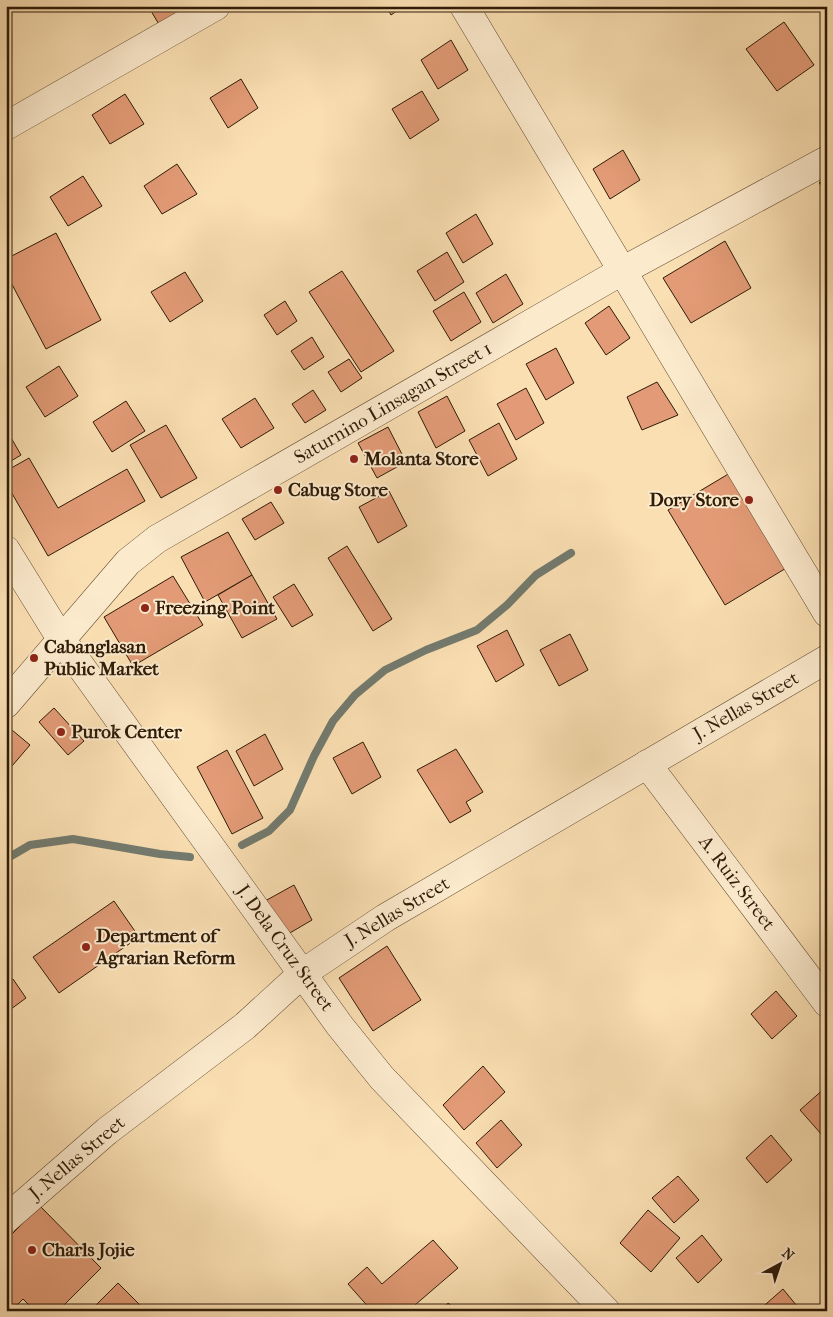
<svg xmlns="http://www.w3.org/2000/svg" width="833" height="1317" font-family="'IM FELL French Canon',serif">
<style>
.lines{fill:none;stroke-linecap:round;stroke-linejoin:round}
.stream{stroke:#737b6f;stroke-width:8}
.building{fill:#e29b76;stroke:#2f1b07}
.minor-casing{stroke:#624c32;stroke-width:29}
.minor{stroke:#fceacd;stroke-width:28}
.poi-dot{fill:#8f2418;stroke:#fceacd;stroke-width:2}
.labels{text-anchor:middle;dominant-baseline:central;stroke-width:4;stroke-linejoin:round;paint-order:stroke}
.street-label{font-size:19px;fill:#2f1b07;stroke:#fceacd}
.poi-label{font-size:19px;font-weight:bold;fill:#2f1b07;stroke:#fceacd;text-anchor:start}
</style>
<rect width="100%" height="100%" fill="#fadfb2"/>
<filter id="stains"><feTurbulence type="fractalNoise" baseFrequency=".004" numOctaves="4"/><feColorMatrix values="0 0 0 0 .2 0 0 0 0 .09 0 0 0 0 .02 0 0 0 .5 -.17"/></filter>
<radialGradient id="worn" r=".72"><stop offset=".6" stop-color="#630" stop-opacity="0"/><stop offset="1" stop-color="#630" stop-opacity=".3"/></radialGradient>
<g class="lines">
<g class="stream">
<path d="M242,845L269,831L290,810L314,756L333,721L355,695L385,670L426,650L477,630L507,605L536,575L571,553"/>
<path d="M6,859L30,845L73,839L160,854L190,857"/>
</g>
</g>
<g class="building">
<path d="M148,6H189L160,26Z"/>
<path d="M386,6H404L391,15Z"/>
<path d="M784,22L814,65L777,91L746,49Z"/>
<path d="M451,40L468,70L438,89L421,60Z"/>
<path d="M241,79L258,108L228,128L210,98Z"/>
<path d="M422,91L439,120L410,139L392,109Z"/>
<path d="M125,94L144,124L110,144L92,115Z"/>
<path d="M623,150L640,180L610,199L593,169Z"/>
<path d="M177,164L197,194L162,214L144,186Z"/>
<path d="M83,176L102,206L68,226L50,197Z"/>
<path d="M827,179V189L819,183Z"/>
<path d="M476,214L493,244L463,263L446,233Z"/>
<path d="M56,233L101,320L46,349L6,273V259Z"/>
<path d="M725,241L751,288L691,323L663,278Z"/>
<path d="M447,252L464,282L435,301L417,271Z"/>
<path d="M342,271L394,351L361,372L309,292Z"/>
<path d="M185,272L203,301L170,322L151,292Z"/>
<path d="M506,274L523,304L493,323L476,293Z"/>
<path d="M464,292L481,322L451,341L433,311Z"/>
<path d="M285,301L297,321L277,335L264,315Z"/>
<path d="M609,306L630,338L606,355L585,323Z"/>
<path d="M312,337L324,357L304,370L291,351Z"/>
<path d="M556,348L574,383L546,400L526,364Z"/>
<path d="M349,359L362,378L341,392L328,372Z"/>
<path d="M59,366L78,396L45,417L26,387Z"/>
<path d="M657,382L678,415L642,430L627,397Z"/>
<path d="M526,388L544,423L516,440L497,404Z"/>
<path d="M313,390L326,410L305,423L292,404Z"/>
<path d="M447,396L465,431L436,448L418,412Z"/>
<path d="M255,398L274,428L241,448L222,419Z"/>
<path d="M126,401L145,431L112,452L93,422Z"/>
<path d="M499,423L517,459L488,476L469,440Z"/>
<path d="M166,425L197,478L161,498L130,445Z"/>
<path d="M388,427L406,462L377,478L358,443Z"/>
<path d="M6,429L21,455L6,464Z"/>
<path d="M29,458L58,508L127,469L145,501L48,556L6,483V471Z"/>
<path d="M730,473L788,567L725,605L668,510Z"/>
<path d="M389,491L407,526L378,543L359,507Z"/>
<path d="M271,502L284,523L255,540L242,519Z"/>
<path d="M228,532L252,575L205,602L181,557Z"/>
<path d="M347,546L392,619L373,631L328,558Z"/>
<path d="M252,575L277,619L242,638L218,595Z"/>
<path d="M173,576L203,625L133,666L104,617Z"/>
<path d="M294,584L313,615L292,627L273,597Z"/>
<path d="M507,630L524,665L496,682L477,646Z"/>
<path d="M570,634L588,670L559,686L540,650Z"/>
<path d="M54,708L84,741L68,755L39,722Z"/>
<path d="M6,725L30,745L6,773Z"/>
<path d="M265,734L283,769L254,786L236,751Z"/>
<path d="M363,742L381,777L352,794L333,758Z"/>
<path d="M456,749L483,792L466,802L471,811L450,823L417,770Z"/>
<path d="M227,750L263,818L232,834L197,767Z"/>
<path d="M294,885L312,920L283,937L265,901Z"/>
<path d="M114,901L139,937L59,993L33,957Z"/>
<path d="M387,946L421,1000L373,1031L339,978Z"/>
<path d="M13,979L26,998L7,1012L6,984Z"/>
<path d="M776,991L797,1016L772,1039L751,1014Z"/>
<path d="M483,1066L505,1092L464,1130L443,1105Z"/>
<path d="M825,1088L827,1131L822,1135L800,1110Z"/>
<path d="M501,1120L522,1145L497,1168L476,1143Z"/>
<path d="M771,1135L792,1160L767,1183L746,1158Z"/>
<path d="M678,1176L699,1200L674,1223L652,1198Z"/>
<path d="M40,1206L101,1268L58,1311H35L23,1299L11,1311H6V1240Z"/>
<path d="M648,1210L680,1238L651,1272L620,1243Z"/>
<path d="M702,1235L722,1260L698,1283L676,1258Z"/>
<path d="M433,1240L458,1268L408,1311H372L348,1284L367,1267L382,1284Z"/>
<path d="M118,1283L146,1311H90Z"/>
<path d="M783,1289L801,1311H758Z"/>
<path d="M448,1303L458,1311H442Z"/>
</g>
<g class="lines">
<defs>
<g id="minor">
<path d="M464,6L827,613"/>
<path d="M6,126L216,6"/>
<path d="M6,550L61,639L340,1026L382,1078L606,1311"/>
<path d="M6,704L128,562L157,539L622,271L827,160"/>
<path d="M647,764L827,1003"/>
<path d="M6,1219L107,1131L245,1026L303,973L385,918L827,659"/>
</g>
</defs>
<use href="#minor" class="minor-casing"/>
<use href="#minor" class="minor"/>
</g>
<g class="poi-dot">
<circle cx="354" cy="459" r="5"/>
<circle cx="278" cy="490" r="5"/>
<circle cx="749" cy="500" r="5"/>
<circle cx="145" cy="608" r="5"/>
<circle cx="34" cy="658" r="5"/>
<circle cx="61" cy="732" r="5"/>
<circle cx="86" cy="947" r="5"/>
<circle cx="32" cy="1250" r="5"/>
</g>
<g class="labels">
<g class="street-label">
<text transform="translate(393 403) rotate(-30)">Saturnino Linsagan Street 1</text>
<text transform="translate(746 706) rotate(-30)">J. Nellas Street</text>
<text transform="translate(737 883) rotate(53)">A. Ruiz Street</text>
<text transform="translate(397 912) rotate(-31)">J. Nellas Street</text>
<text transform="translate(285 948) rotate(54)">J. Dela Cruz Street</text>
<text transform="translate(77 1158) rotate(-40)">J. Nellas Street</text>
</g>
<g class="poi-label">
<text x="364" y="459">Molanta Store</text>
<text x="288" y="490">Cabug Store</text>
<text x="739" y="500" text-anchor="end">Dory Store</text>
<text x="155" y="608">Freezing Point</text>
<text x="44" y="647">Cabanglasan<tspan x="44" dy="22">Public Market</tspan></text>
<text x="71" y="732">Purok Center</text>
<text x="96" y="936">Department of<tspan x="96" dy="22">Agrarian Reform</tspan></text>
<text x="42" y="1250">Charls Jojie</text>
</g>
</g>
<rect width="833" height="1317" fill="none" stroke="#fadfb2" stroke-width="25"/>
<rect x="8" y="8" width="818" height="1302" fill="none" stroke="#2f1b07" stroke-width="2.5"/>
<rect x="12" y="12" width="808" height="1292" fill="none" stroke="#2f1b07"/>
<g transform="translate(780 1264) rotate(40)" stroke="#fceacd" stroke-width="4" paint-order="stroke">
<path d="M0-4L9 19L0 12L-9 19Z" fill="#2f1b07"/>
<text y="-8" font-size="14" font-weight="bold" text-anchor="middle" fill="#2f1b07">N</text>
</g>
<rect width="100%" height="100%" filter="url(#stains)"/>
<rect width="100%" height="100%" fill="url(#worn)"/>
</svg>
